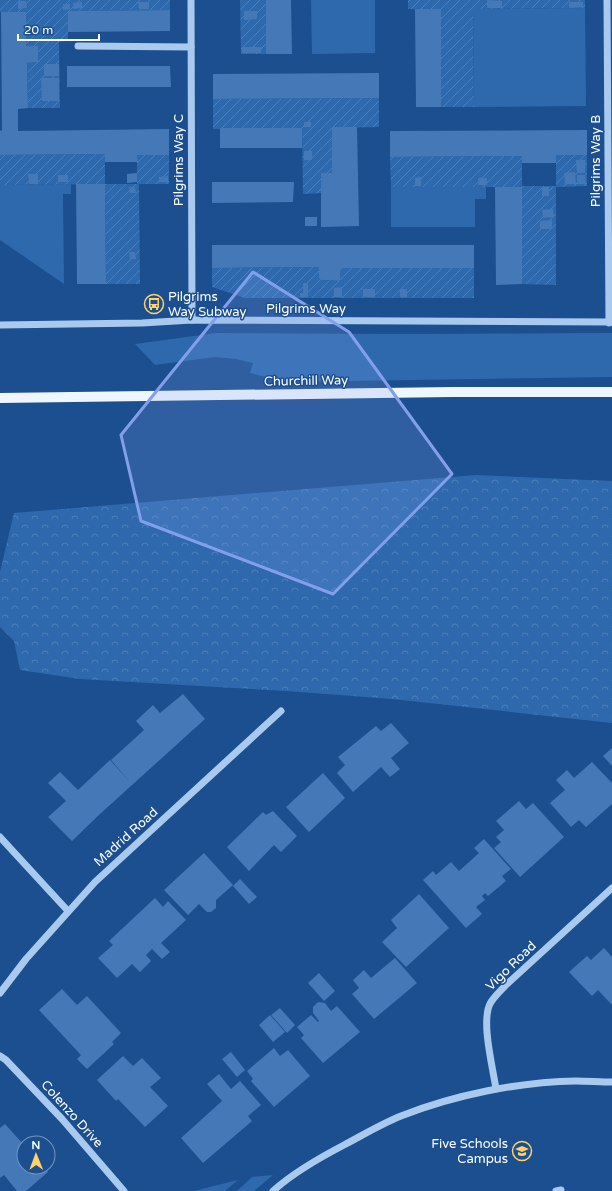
<svg xmlns="http://www.w3.org/2000/svg" width="612" height="1191" font-family="'Varela Round',sans-serif">
<style>
.grass{fill:#2e69ad}
.park{fill:url(#park-crowns)}
.garden{fill:url(#garden-furrows)}
.building{fill:#4478b7}
.lines{fill:none;stroke-linecap:round;stroke-linejoin:round}
.minor{stroke:#a9c9ee;stroke-width:7}
.major{stroke:#f0f6ff;stroke-width:10}
.marked{fill:#839eea;fill-opacity:0.2;stroke:#839eea;stroke-width:3;stroke-linejoin:round}
.labels{text-anchor:middle;dominant-baseline:central;stroke-width:3;stroke-linejoin:round;paint-order:stroke}
.street-label{font-size:13px;fill:#fff;stroke:#1b4f8f}
.poi-label{font-size:13px;fill:#fff;stroke:#1b4f8f;text-anchor:start}
</style>
<defs>
<pattern id="park-crowns" width="20" height="18" patternUnits="userSpaceOnUse"><rect width="20" height="18" fill="#2e69ad"/><path d="M2 6a3 3 0 1 1 6 0M12 15a3 3 0 1 1 6 0" fill="none" stroke="#4d80b9"/></pattern>
<pattern id="garden-furrows" width="10" height="10" patternUnits="userSpaceOnUse"><rect width="10" height="10" fill="#2e69ad"/><path d="M-1 1l2-2M0 10L10 0M9 11l2-2" fill="none" stroke="#4d80b9"/></pattern>
</defs>
<rect width="100%" height="100%" fill="#1b4f8f"/>
<g class="grass">
<path d="M311,0H375V53L312,54Z"/>
<path d="M585,8L586,106L474,107L473,9Z"/>
<path d="M71,184V194H63L64,284L0,240V185Z"/>
<path d="M391,187H486V199H475V227H391Z"/>
<path d="M216,333L401,334L612,333V377L285,382L250,373L253,363L236,359L215,357L155,365L135,344Z"/>
<path d="M273,1175L254,1191H237L252,1177Z"/>
<path d="M238,1180L225,1191H194Z"/>
</g>
<path class="park" d="M476,475L612,481V723L392,699L286,691L80,679L20,670L14,641L0,627V572L14,513Z"/>
<g class="garden">
<path d="M0,0H170V10L68,11V41L59,42L60,108H28L27,63L38,62V46H26V12H0Z"/>
<path d="M240,0H266V54H241Z"/>
<path d="M408,0H585V8L473,9L474,107H441V10L408,9Z"/>
<path d="M379,98V127L332,128V173H321V193L303,194L302,128L213,129V99Z"/>
<path d="M105,154V184H137V155H169V184H139L140,284H106L105,184L0,185V155Z"/>
<path d="M556,155H587V186L556,187V285L522,284V187H391L390,157L522,156V186H556Z"/>
<path d="M319,267V278L322,280L339,281L340,268H474V298H245L212,287V268Z"/>
</g>
<g class="building">
<path d="M266,0H291L292,54H266Z"/>
<path d="M487,0L502,1V8H487Z"/>
<path d="M18,1H26L27,8L18,9Z"/>
<path d="M82,2V8L73,9V3Z"/>
<path d="M138,2H149V9H139Z"/>
<path d="M569,2H583V7L569,8Z"/>
<path d="M63,4H70V9L63,10Z"/>
<path d="M415,9H441V107H416Z"/>
<path d="M170,10V31L68,32V11Z"/>
<path d="M244,11H257V19L244,20Z"/>
<path d="M1,12H26V46H38V62L27,63L28,108L18,109V131L169,129V155H137L138,162H105V154L0,155V131L2,130Z"/>
<rect x="242" y="47" width="19" height="6"/>
<rect x="44" y="64" width="15" height="12"/>
<path d="M67,66H170L171,87H67Z"/>
<path d="M379,73V98L213,99V74Z"/>
<path d="M41,78H59V101H42Z"/>
<rect x="304" y="122" width="7" height="5"/>
<path d="M332,127H357L359,226L321,227V173H332Z"/>
<rect x="220" y="128" width="82" height="20"/>
<path d="M587,130V155H556V163H522V156L390,157V131Z"/>
<rect x="304" y="151" width="8" height="9"/>
<path d="M576,160H585V173H577Z"/>
<path d="M575,172L576,184H565L564,173Z"/>
<path d="M137,173V182L127,183V174Z"/>
<path d="M28,174H38V184H29Z"/>
<rect x="58" y="175" width="10" height="7"/>
<path d="M577,175H585L586,184H577Z"/>
<path d="M168,176V182H159V177Z"/>
<path d="M421,177V186H415V178Z"/>
<rect x="478" y="178" width="9" height="7"/>
<path d="M212,182H294L293,202L212,203Z"/>
<path d="M76,184H105L106,284H77Z"/>
<path d="M129,187H135L136,193H130Z"/>
<path d="M495,187H522V284L496,285Z"/>
<rect x="542" y="187" width="7" height="9"/>
<path d="M553,209L554,217L543,218L542,210Z"/>
<rect x="305" y="217" width="12" height="9"/>
<path d="M552,220V229H540V221Z"/>
<path d="M212,245H474V268H340V281L322,280L319,278V267L212,268Z"/>
<path d="M129,252H135L136,259H130Z"/>
<path d="M303,283H308V297H300V293H303Z"/>
<path d="M342,287V297H334V288Z"/>
<rect x="363" y="289" width="12" height="8"/>
<rect x="400" y="289" width="7" height="8"/>
<path d="M183,694L205,719L100,814L72,841L48,817L66,801L48,783L60,772L78,790L110,760L130,782L111,760L144,730L136,721L153,705L160,713Z"/>
<path d="M391,723L409,743L391,758L400,769L390,777L381,767L353,792L337,773L345,765L338,757L376,726L381,731Z"/>
<path d="M612,748V766L603,756Z"/>
<path d="M592,762L612,783V804L586,827L579,820L571,827L550,803L565,790L556,780L567,770L574,778Z"/>
<path d="M323,773L345,798L309,832L286,807Z"/>
<path d="M519,801L526,809L533,803L564,837L520,877L494,848L501,842L496,837L504,830L496,821Z"/>
<path d="M273,811L297,836L281,852L274,845L249,871L227,847L263,812L266,815Z"/>
<path d="M484,839L511,869L502,876L506,881L488,896L485,893L482,896L485,900L476,907L482,914L466,928L423,880L433,871L436,875L451,862L459,871L479,853L474,848Z"/>
<path d="M204,853L233,885L216,900V908L211,912H207L199,904L188,915L164,890Z"/>
<path d="M240,879L257,897L249,904L233,886Z"/>
<path d="M419,894L449,928L406,967L382,942L397,928L391,920Z"/>
<path d="M155,898L163,907L168,901L186,920L161,943L170,952L162,959L152,949L146,955L151,961L140,972L132,964L117,978L98,958L113,945L109,941Z"/>
<path d="M604,948L612,957V1005L598,990L592,996L569,972L587,956L591,960Z"/>
<path d="M395,958L417,983L374,1019L352,994L359,988L353,980L364,970L371,978Z"/>
<path d="M319,973L335,991L324,1001L308,983Z"/>
<path d="M62,989L77,1005L87,996L121,1033L112,1042L114,1044L87,1069L77,1059L81,1055L39,1010Z"/>
<path d="M318,1002L325,1003L331,1011L337,1006L360,1032L323,1063L301,1038L304,1035L297,1027L311,1015L318,1022L319,1021L313,1013V1007Z"/>
<path d="M280,1008L295,1025L287,1033L271,1015Z"/>
<path d="M270,1015L285,1032L273,1042L259,1025Z"/>
<path d="M274,1048L280,1056L288,1050L310,1076L274,1107L251,1081L253,1079L247,1071Z"/>
<path d="M231,1052L245,1070L237,1077L222,1059Z"/>
<path d="M123,1056L133,1066L142,1058L161,1078L150,1087L168,1106L145,1127L118,1099L116,1101L97,1080Z"/>
<path d="M219,1074L231,1089L240,1081L261,1105L248,1116L252,1121L203,1163L181,1138L222,1101L207,1084Z"/>
<path d="M5,1124L24,1145V1167H43L48,1172L26,1191H17L4,1175L0,1178V1128Z"/>
</g>
<g class="lines">
<g class="minor">
<path d="M191,0L192,320"/>
<path d="M607,0L609,323"/>
<path d="M78,46L191,47"/>
<path d="M0,325L142,323L192,320L612,322"/>
<path d="M0,837L68,911"/>
<path d="M0,993L26,959L95,882L281,711"/>
<path d="M0,1056L6,1060L62,1119L124,1191"/>
<path d="M496,1089C493,1068 480,1019 491,1002C495,996 501,990 506,985L612,888"/>
<path d="M273,1191C294,1172 319,1158 344,1145C363,1135 381,1124 401,1116C454,1095 518,1082 576,1081C588,1081 600,1082 612,1082"/>
<path d="M556,1191L561,1190"/>
</g>
<path class="major" d="M0,398L452,392H612"/>
</g>
<path class="marked" d="M253,272L349,332L452,474L333,594L141,521L121,435Z"/>
<defs>
<symbol id="bus-ring" viewBox="-11 -11 22 22"><circle r="9.5" fill="#1b4f8f" stroke="#ffd166" stroke-width="1.5"/><path d="M-5-6H5V4H4V6H2V4H-2V6H-4V4H-5ZM-3.5-4V0h7V-4ZM-3.5 1.2v1.5H-2V1.2ZM2 1.2v1.5H3.5V1.2Z" fill="#ffd166"/></symbol>
<symbol id="school-ring" viewBox="-11 -11 22 22"><circle r="9.5" fill="#1b4f8f" stroke="#ffd166" stroke-width="1.5"/><path d="M0-5L7-2L0 1L-7-2ZM-4 1L0 2.5L4 1V4Q0 6-4 4Z" fill="#ffd166"/></symbol>
</defs>
<g fill-rule="evenodd">
<use href="#bus-ring" x="143" y="293" width="22" height="22"/>
<use href="#school-ring" x="511" y="1140" width="22" height="22"/>
</g>
<g class="labels">
<g class="street-label">
<text transform="translate(179 160) rotate(-90)">Pilgrims Way C</text>
<text transform="translate(596 161) rotate(-90)">Pilgrims Way B</text>
<text x="306" y="309">Pilgrims Way</text>
<text transform="translate(306 381) rotate(-1)">Churchill Way</text>
<text transform="translate(126 837) rotate(-42)">Madrid Road</text>
<text transform="translate(511 966) rotate(-44)">Vigo Road</text>
<text transform="translate(72 1114) rotate(48)">Colenzo Drive</text>
</g>
<g class="poi-label">
<text x="168" y="297">Pilgrims<tspan x="168" dy="15">Way Subway</tspan></text>
<text x="508" y="1144" text-anchor="end">Five Schools<tspan x="508" dy="15">Campus</tspan></text>
</g>
</g>
<g transform="translate(36 1155) rotate(359)"><circle r="19" fill="#1b4f8f" stroke="#7695bc"/>
<path d="M0-3L7 15L0 10L-7 15Z" fill="#ffd166"/>
<text y="-6" font-size="11" font-weight="bold" text-anchor="middle" fill="#ffffff">N</text>
</g>
<path d="M18 34v6h81v-6" fill="none" stroke="#ffffff" stroke-width="2"/>
<text x="24" y="34" font-size="12" fill="#ffffff" stroke="#1b4f8f" stroke-width="3" paint-order="stroke">20 m</text>
</svg>
